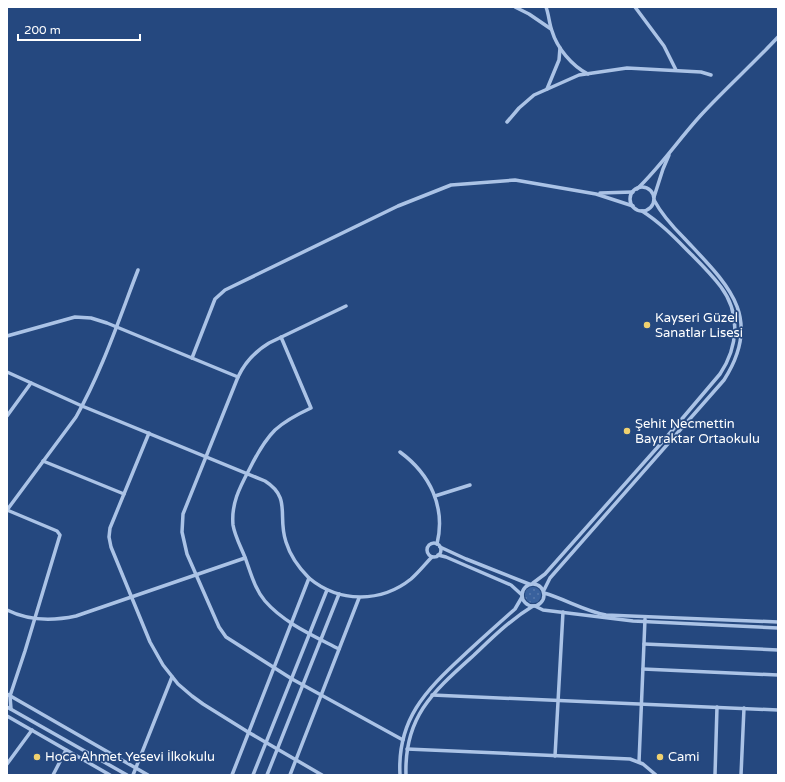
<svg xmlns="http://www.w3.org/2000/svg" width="785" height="782" font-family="'Varela Round',sans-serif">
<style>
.grass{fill:url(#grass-dots)}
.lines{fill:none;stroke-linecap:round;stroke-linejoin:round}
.minor{stroke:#abc3e6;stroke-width:3.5}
.poi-dot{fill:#f0d16f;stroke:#25487f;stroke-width:1.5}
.labels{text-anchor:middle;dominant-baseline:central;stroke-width:3.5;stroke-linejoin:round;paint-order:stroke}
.poi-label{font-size:13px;fill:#fff;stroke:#25487f;text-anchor:start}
</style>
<defs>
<pattern id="grass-dots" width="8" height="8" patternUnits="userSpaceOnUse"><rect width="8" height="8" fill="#39619d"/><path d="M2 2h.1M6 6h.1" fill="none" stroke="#5779ac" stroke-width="1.8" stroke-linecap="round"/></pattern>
</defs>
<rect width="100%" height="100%" fill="#25487f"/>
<circle class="grass" cx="533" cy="595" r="8"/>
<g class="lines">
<g class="minor">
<path d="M515,7L529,14L551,29"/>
<path d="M546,7C549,15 549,23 552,31C557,48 572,66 588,74"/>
<path d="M635,7L664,46L676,70"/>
<path d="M547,89L559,60L560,48"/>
<path d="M507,122L519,108L534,95L579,75L627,68L701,72L711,75"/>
<circle cx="642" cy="199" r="12"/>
<path d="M637,189C661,166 679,139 701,115C726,88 753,64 778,37"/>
<path d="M600,193L633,192"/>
<path d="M654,197L663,169L669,155"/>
<path d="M346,306L269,343C254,352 245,362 238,377L183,514L182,532L187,554L219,627L226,637L292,679L403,740"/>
<path d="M7,336L75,317L91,318L107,323L238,377"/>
<path d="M281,337L311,408C298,414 286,420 275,430C264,441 257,454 250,468C240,487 231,503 233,525C235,537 242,549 246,560C251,574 255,589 265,601C284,623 314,636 339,649"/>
<path d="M192,358L215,299L225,290L398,206L451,185L515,180L596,194L633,206"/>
<path d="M7,372L82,406L265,481C292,498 277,516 286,542C290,555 299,568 309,578L232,775"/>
<path d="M7,416L31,383"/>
<path d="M149,433L110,528L109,537L111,547L150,642L163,665L178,684L192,696L203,704L248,732L322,775"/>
<path d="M400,452C430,474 446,507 437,544"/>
<path d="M43,461L124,494"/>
<path d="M435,496L470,485"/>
<circle cx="434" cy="550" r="7"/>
<path d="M440,547L466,559L529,584"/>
<path d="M438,555L446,557L511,585L522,595"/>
<path d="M309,578C339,603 381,603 411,579C419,572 425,564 432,557"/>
<path d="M533,583L545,574L664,440L720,374C738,347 741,314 721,287C712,275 702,265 692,255C676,239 661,223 642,211"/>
<circle cx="533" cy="595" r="11"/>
<path d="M544,590L550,578L724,380C765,316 726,283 684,238C672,226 662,215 654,200"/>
<path d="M544,593C565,599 585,611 606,615L778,622"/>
<path d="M535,606L543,610L633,621L778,628"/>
<path d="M7,610C29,621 53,621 76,616L245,558"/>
<path d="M644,644L778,650"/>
<path d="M643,669L778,675"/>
<path d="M7,694L148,775"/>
<path d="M432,695L778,710"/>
<path d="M7,707L127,775"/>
<path d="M11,709L10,696L25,651L60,535L57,531L7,510L76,417C102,371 119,319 138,270"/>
<path d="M7,716L110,775"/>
<path d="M407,749L630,759L643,764L656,775"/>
<path d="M555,756L563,612"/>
<path d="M639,762L645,619"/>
<path d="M7,764L32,730"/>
<path d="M53,775L66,750"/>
<path d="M133,775L172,677"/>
<path d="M253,775L327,590"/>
<path d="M267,775L339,594"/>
<path d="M290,775L359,598"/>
<path d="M400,775C397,720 425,691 463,656C480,640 497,625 515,609L522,597"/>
<path d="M406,775C404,716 434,691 474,655C493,637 510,620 533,606"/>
<path d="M715,775L717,707"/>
<path d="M741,775L744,708"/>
</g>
</g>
<g class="poi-dot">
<circle cx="647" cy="325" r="4"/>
<circle cx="627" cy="431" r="4"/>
<circle cx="37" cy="757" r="4"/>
<circle cx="660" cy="757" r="4"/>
</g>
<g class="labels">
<g class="poi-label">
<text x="655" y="318">Kayseri Güzel<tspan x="655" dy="15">Sanatlar Lisesi</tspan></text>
<text x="635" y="424">Şehit Necmettin<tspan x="635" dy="15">Bayraktar Ortaokulu</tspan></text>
<text x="45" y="757">Hoca Ahmet Yesevi İlkokulu</text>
<text x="668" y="757">Cami</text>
</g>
</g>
<rect width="785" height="782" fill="none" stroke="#ffffff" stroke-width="16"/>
<path d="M18 34v6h122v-6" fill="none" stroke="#ffffff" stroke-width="2"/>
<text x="24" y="34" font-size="12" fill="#ffffff" stroke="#25487f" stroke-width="3" paint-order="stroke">200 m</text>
</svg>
